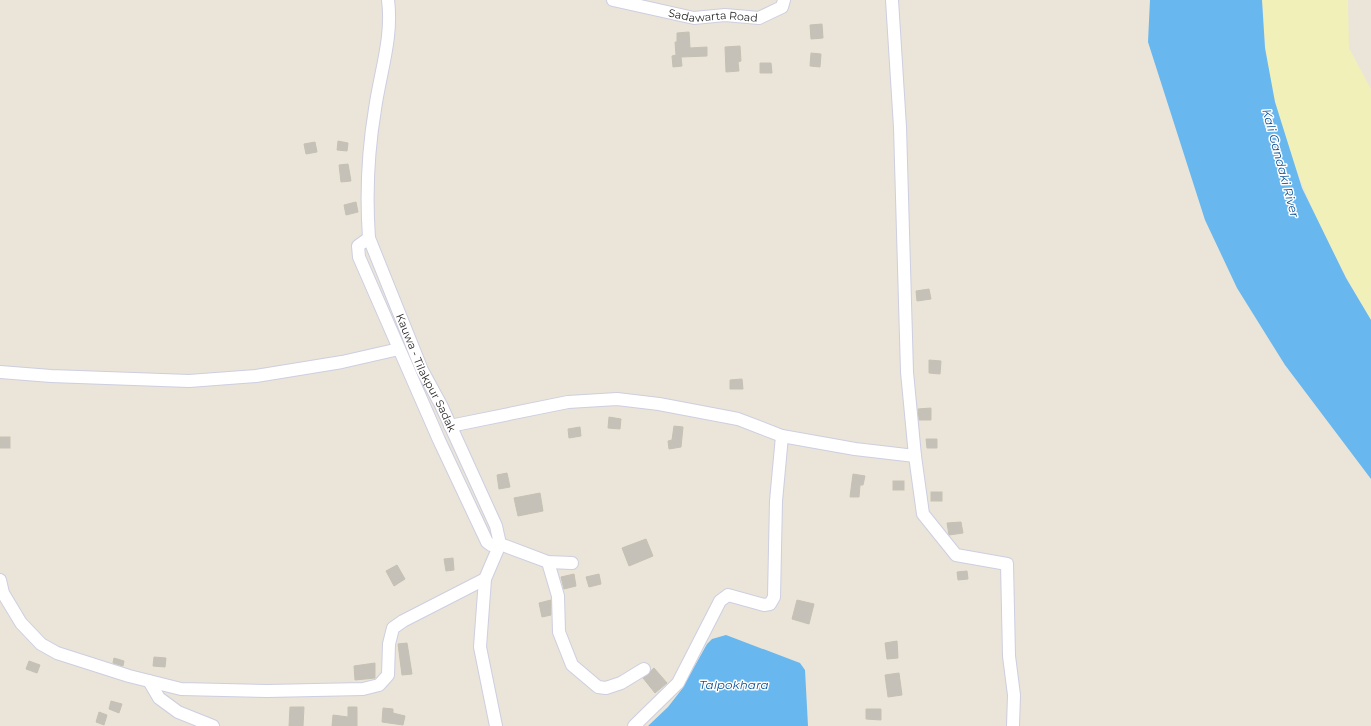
<svg xmlns="http://www.w3.org/2000/svg" width="1371" height="726" font-family="Montserrat,sans-serif">
<style>
.sand{fill:#f1f0b9}
.water{fill:#68b7ef}
.building{fill:#c5c1b8;stroke:#c5c1b2}
.lines{fill:none;stroke-linecap:round;stroke-linejoin:round}
.minor-casing{stroke:#cdcee1;stroke-width:14}
.minor{stroke:#fff;stroke-width:12}
.labels{text-anchor:middle;dominant-baseline:central;stroke-width:3;stroke-linejoin:round;paint-order:stroke}
.street-label{font-size:11px;fill:#272727;stroke:#fff}
.water-label{font-size:12px;font-style:italic;fill:#0c5296;stroke:#fff}
</style>
<rect width="100%" height="100%" fill="#eae5d8"/>
<path class="sand" d="M1262,0H1348L1349,48L1371,89V320C1330,252 1295,180 1275,102C1266,69 1264,34 1262,0Z"/>
<g class="water">
<path d="M1150,0H1262L1265,48L1275,102L1302,188L1346,278L1371,320V479L1285,365L1237,288L1205,220L1148,42Z"/>
<path d="M726,635L800,663L805,670L808,726H648L668,707L682,689L707,644L712,639Z"/>
</g>
<g class="building">
<path d="M822,24L823,38L811,39L810,25Z"/>
<path d="M689,32L690,48L707,47V56L681,57L682,66L673,67L672,56L676,55L675,42H677V33Z"/>
<path d="M740,46L741,61L738,62L739,71L726,72L725,47Z"/>
<path d="M811,53L821,54L820,67L810,66Z"/>
<path d="M760,63H771L772,73H760Z"/>
<path d="M338,141L348,143L347,151L337,150Z"/>
<path d="M315,142L317,152L306,154L304,144Z"/>
<path d="M348,164L351,181L341,182L339,165Z"/>
<path d="M356,202L358,212L346,215L344,205Z"/>
<path d="M929,289L931,299L917,301L916,291Z"/>
<path d="M929,360L941,361L940,374L929,373Z"/>
<path d="M742,379L743,389H730V380Z"/>
<path d="M931,408V420H919L918,409Z"/>
<path d="M609,417L621,419L620,429L608,428Z"/>
<path d="M674,426L683,427L681,447L669,449L668,441L672,440Z"/>
<path d="M580,427L581,436L569,438L568,429Z"/>
<rect x="0" y="437" width="10" height="11"/>
<path d="M926,439H937V448H927Z"/>
<path d="M507,473L510,487L499,489L497,475Z"/>
<path d="M853,474L865,476L863,485H860L859,497H850Z"/>
<rect x="893" y="481" width="11" height="9"/>
<rect x="931" y="492" width="11" height="9"/>
<path d="M540,493L543,511L518,516L514,498Z"/>
<path d="M961,522L963,533L949,535L947,523Z"/>
<path d="M646,539L653,556L629,566L622,548Z"/>
<path d="M453,558L454,570L446,571L444,559Z"/>
<path d="M397,565L405,579L394,586L386,571Z"/>
<path d="M967,571L968,579L958,580L957,572Z"/>
<path d="M574,574L576,586L564,589L561,577Z"/>
<path d="M599,574L601,584L589,587L586,577Z"/>
<path d="M551,600V615L542,617L539,603Z"/>
<path d="M797,600L814,604L809,624L792,619Z"/>
<path d="M897,641L898,658L887,659L885,643Z"/>
<path d="M407,643L412,674L402,675L398,644Z"/>
<path d="M154,657L166,658L165,667L153,666Z"/>
<path d="M114,658L124,661L123,666L113,663Z"/>
<path d="M29,661L40,665L37,673L26,669Z"/>
<path d="M375,663V678L355,680L354,666Z"/>
<path d="M654,668L667,683L655,693L643,678Z"/>
<path d="M899,673L902,695L888,697L885,675Z"/>
<path d="M111,701L122,704L119,713L109,709Z"/>
<path d="M290,707H304L303,726H289Z"/>
<path d="M348,707H357V726H332L333,715L348,717Z"/>
<path d="M383,708L393,709V713L405,716L403,725L382,722Z"/>
<path d="M866,709H881V720L866,719Z"/>
<path d="M99,712L107,715L104,725L96,722Z"/>
</g>
<g class="lines">
<defs>
<g id="minor">
<path id="s1" d="M388,0C393,37 380,73 375,109C368,151 366,196 369,238L422,370L441,405L496,526L500,544L485,579L480,647L496,726"/>
<path id="s2" d="M613,0L694,18L725,15L759,18L782,7L784,0"/>
<path d="M892,0L900,127L907,372L915,456L923,514L956,555L1007,564L1009,656L1014,695L1013,726"/>
<path d="M369,238L358,246L359,257L439,440L487,542L491,545L500,544L548,562L572,563"/>
<path d="M0,372L51,376L189,381L256,376L342,362L399,349"/>
<path d="M450,426L568,402L617,399L659,404L738,419L782,436L855,449L915,456"/>
<path d="M548,562L558,596L559,632L572,665L598,687L606,688L621,683L644,669"/>
<path d="M0,580L3,593L21,623L41,644L57,653L129,676L181,689L267,691L363,689L379,685L388,675L389,644L393,628L403,621L485,579"/>
<path d="M149,681L159,698L178,712L213,726"/>
<path d="M634,726L678,683L720,601L728,595L764,605L770,604L774,597L776,501L782,436"/>
</g>
</defs>
<use href="#minor" class="minor-casing"/>
<use href="#minor" class="minor"/>
</g>
<g class="labels">
<g class="street-label">
<text stroke="none"><textPath href="#s2" startOffset="102">Sadawarta Road</textPath></text>
<text stroke="none"><textPath href="#s1" startOffset="386">Kauwa - Tilakpur Sadak</textPath></text>
</g>
<g class="water-label">
<text transform="translate(1281 163) rotate(75)">Kali Gandaki River</text>
<text x="734" y="684">Talpokhara</text>
</g>
</g>
</svg>
